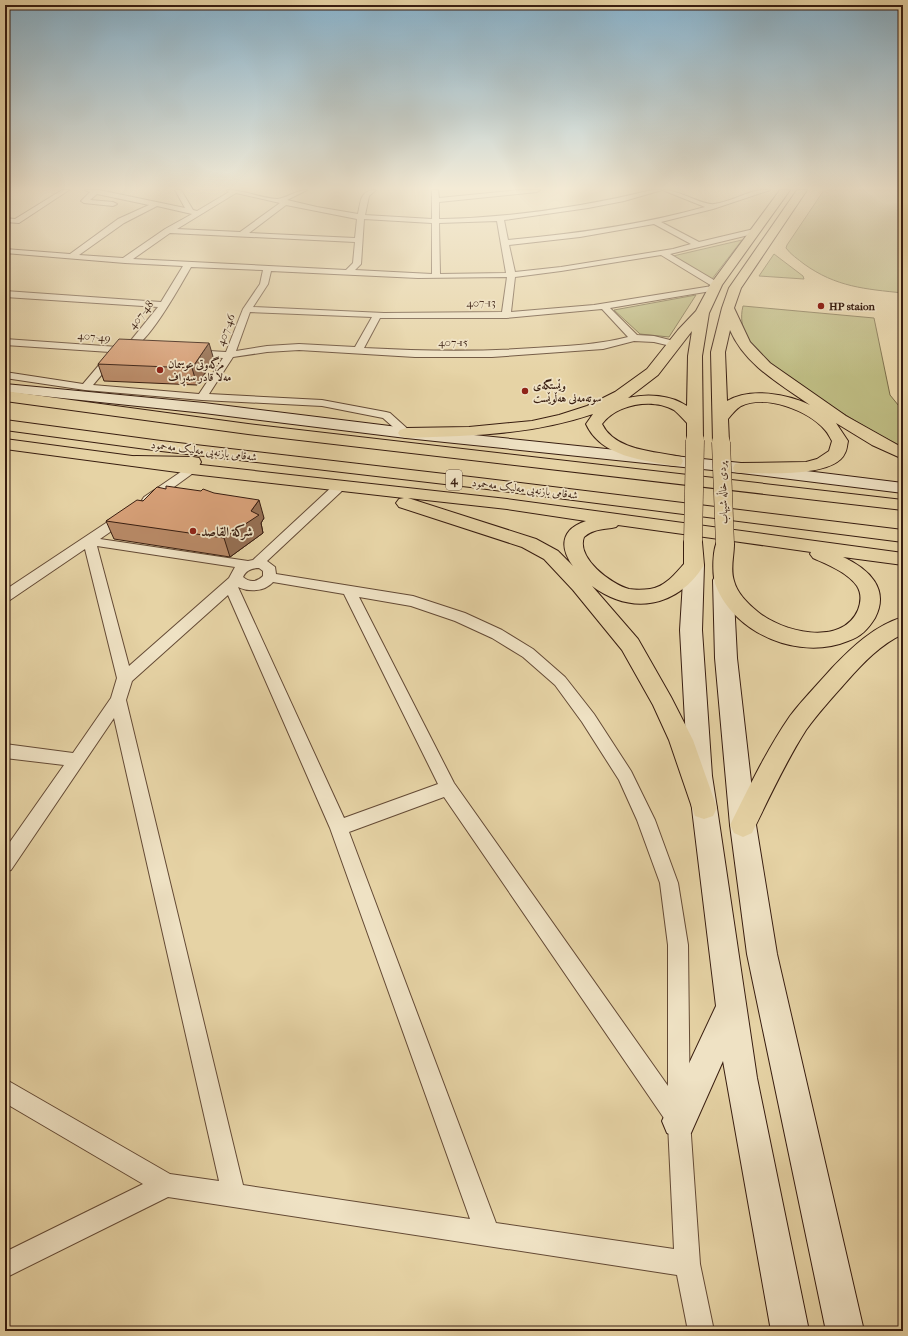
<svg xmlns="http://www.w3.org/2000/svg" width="908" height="1336" font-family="'IM FELL French Canon',Amiri,serif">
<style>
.green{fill:#bdba81;stroke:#7a6c48}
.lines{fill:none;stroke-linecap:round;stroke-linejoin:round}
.street-casing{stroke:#644a35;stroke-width:2}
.secondary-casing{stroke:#381d10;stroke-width:2}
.primary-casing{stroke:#381d10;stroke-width:2}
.highway-casing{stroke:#381d10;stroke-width:2}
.street{fill:#efe2c4;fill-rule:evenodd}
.secondary{fill:#efe2c4;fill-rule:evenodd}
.primary{fill:#e6d3a5;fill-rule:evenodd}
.highway{fill:#e6d3a5;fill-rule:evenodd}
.primary-bridge-casing{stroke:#381d10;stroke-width:19;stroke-linecap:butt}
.primary-bridge{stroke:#e6d3a5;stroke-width:18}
.wall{fill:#b98a67;stroke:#381d10}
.shaded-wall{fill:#967054;stroke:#381d10}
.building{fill:#d7a078;stroke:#381d10}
.poi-dot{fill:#8f2418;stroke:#efe2c4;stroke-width:1.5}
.labels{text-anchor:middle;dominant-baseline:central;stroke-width:3.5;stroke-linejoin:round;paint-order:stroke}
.far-street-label{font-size:11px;fill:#381d10;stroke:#efe2c4}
.far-poi-label{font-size:11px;font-weight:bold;fill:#381d10;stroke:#efe2c4;text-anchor:start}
.shield{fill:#efe2c4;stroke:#6f5846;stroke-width:1}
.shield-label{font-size:12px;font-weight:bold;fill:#381d10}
.poi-label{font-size:13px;font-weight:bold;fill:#381d10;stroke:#efe2c4;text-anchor:start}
</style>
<rect width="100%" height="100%" fill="#e6d3a5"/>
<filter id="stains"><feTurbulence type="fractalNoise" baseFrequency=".005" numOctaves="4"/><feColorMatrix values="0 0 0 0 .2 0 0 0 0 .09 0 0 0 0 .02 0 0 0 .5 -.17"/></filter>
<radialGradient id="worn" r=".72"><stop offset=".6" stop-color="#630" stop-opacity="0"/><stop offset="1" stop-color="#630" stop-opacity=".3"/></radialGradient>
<g class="green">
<path d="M824,190H903V293C865,289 836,287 804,264C798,259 791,255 786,248L787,245Z"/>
<path d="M742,240L712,279L673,256Z"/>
<path d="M774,254L803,276L804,279L759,276Z"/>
<path d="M696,295L669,337L640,334L614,310Z"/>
<path d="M743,306L874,318L890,395L903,411V447C868,430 835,409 803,387C784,373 761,359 748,339C742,328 740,318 743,306Z"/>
</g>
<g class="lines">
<defs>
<g id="street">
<path d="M62,190H69L19,223L5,222V218L15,219Z"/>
<path d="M85,190H99L185,208L175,190H181L193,210L197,211L229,192L227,190C244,190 260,198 277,199C285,199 296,190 307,190L287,200L317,207L358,214C361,201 360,190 376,190L369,196L365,215L432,219V190H438L439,198L519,190H540L537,192L439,202V219H443C514,217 583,207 652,190H662L624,201L588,208L504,220L508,240C574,234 641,225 705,207L665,191L664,190C679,190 704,206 714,204C733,202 751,188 770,190L713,209L661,222L699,242L754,229H757V233L670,254L719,283L720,285L717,290L610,308L637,335L654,336L678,342L680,344L678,346L675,347L654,342L634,341L603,349L492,357H415L299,350L267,352L233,357L209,394L322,400L386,412L390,413L410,431L411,433L410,435H402L383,418L322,406L202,400L85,390L5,378V372L83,384L110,352L5,345V339L118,347L128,344L158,307L5,297V291L161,302L183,266L125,263L5,253V249L70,254L118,219L149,205L97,194L90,200L113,202L117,204L113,206L84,203L81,201L90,192ZM236,193L280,203L240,232L177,229ZM286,205L357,219L355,238L249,233ZM157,206L192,214L165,229L123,258L79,255L124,223ZM364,219L432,223V274L355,270L361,264ZM497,221L506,273L440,274L439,223ZM654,224L691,244L673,249L561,267L515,272L509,245L580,237ZM170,233L355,242L353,263L346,270L133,259ZM661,255L712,286L594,305L511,312L515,277L561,271ZM191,267L263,270L260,284L243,309L226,352L192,350L187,353L192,356L223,358L199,394L93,385L120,353H133L135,351L132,349C151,339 180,286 191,267ZM271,271L418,278L507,277L502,312L384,313L253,307L268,284ZM602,309L628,337C597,345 566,346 534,348C477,352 421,351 364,348L380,318H506ZM250,312L372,317L355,347L299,344L267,346L236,351Z"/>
<path d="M192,466L196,467L198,469L196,471L152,503H144L142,500L144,497L188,467Z"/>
<path d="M340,482L344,483L346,486L344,489L267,561L275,567L276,574L413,596L465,613L502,630L533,649L565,677L594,714L631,771L655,820L678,883L688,945L690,1121L700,1264L714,1331H688L677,1275L168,1197L5,1278V1252L143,1184L5,1103V1079L170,1174L219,1181L114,718L11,870L5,872V849L64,765L5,758V744L73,753L111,698L117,678L85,549L10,600L5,602V590L121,513H129L131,516L129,519L100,539L248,561L253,560L336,483ZM97,546L235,567L229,578L129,666ZM259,568L263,571V576C257,582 250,583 243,577C246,570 252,568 259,568ZM273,582L344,594L438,784L344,818L238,587C249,592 264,592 273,582ZM228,595L330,828L470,1219L243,1185L126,700L132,681ZM359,597L411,606L455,621L492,638L523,657L555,685L582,722L619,780L637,820L660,883L668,945V1086L454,783ZM444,797L668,1124L674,1249L496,1223L349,832Z"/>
</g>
<g id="secondary">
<path d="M5,384L204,403L406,428L741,463L903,483V493L741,473L406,438L204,413L5,392Z"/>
<path d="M694,559L701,560L704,565L702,630L712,776L717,808L757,1078L809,1331H771L723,1061L691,1133L679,1138L667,1133L662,1121L716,1006L688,776L680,630L684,565L687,560Z"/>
<path d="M723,573L730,575L733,580L737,658L756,825L777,954L864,1331H826L747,954L730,825L715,658L713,580L716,575Z"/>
</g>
<g id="primary">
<path d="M780,190H790L722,285L709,313L702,356L703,440L701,443L695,445L689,443L687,440V423C683,419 679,414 674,410C652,398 617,404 602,424C615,451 655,451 681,457L683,461L681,465L675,466C643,460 601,457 586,424L593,414C530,435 472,436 406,438L400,436L398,433L400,430L406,428L469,427L532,421L559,415L587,406L615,392L647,369L678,330L696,311L710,285ZM692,331L688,356L687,406C671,395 647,393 628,398L658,375Z"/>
<path d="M797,190H807L741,288L734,308L750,342L770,363L846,416L903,448V459L872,445L836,423L848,441C847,445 847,450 845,453C835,478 763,473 741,473L735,472L733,468L735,464L741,463L806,462L817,459L829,451L832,441C830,438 828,433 825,430C809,411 766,394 741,406C736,409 732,414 728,419L729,442L727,445L721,447L715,445L713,442L711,352L722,308L729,288ZM730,330C745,365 780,384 810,405C788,394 750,387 727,401L725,352Z"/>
<path d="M5,439L192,464L507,499L903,553V565L843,557C869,569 890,589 875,618C868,629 861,637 848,641C800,661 735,634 716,586C712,576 712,546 719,539L618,525L616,527C605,530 594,528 584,537C576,558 611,584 629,589C635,590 643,590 650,589C665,587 675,574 684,564V542L686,538L693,536L700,538L702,542L704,565C678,607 632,616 592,586L638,639L671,697L693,740L717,808L713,816L704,819L695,816L669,740L653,705L622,650L573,590L544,559L522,547L399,507L396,503L399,499L404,498L192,474L5,449ZM408,498L507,509L586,521C561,529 559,547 573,566L558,551L536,539ZM733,541L811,552L810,554L813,558C828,565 847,572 857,586C862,594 861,602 858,610C842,647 782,632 758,612C748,604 737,593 734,581C730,569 734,556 734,544Z"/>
<path d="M903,617V634C881,644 863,663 847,681C833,697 818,713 806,730C785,763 769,798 752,833L743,837L734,833L730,825L734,817C751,783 768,748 790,716C803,699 818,684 832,668C852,647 874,626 903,617Z"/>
</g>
<g id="highway">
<path d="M5,391L248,424L903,500V510L248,434L5,401Z"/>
<path d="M5,420L161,441L479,478L903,530V542L479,488L161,451L5,430Z"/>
<path d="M136,456L193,457L199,458L201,462L199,466L193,467L136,466L130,465L128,461L130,457Z"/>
</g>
</defs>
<use href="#street" class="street-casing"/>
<use href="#secondary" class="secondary-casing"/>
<use href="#primary" class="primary-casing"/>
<use href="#highway" class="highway-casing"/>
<use href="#street" class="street"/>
<use href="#secondary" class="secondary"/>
<use href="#primary" class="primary"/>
<use href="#highway" class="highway"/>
<defs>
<g id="primary-bridge">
<path d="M721,442L725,544"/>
<path d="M693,542L695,440"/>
</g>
</defs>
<use href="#primary-bridge" class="primary-bridge-casing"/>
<use href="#primary-bridge" class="primary-bridge"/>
</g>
<g class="wall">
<path d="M214,360L197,385L104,381L98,364Z"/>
<path d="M143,501L264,518L261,523L263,533L230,557L114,539L106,521Z"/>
</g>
<g class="shaded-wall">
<path d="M209,343L214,360L197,385L192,368Z"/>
<path d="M259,500L264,518L261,523L263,533L230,557L224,538L251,511Z"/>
</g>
<g class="building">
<path d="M119,339L209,343L192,368L98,364Z"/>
<path d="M166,486L201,491L203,489L214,493L259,500L251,511L259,515L224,538L106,521L137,500L143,501L157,487L166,489Z"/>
</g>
<linearGradient id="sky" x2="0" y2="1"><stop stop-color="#88b5d1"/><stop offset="0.5" stop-color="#f4ebd6"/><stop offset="1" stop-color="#f4ebd6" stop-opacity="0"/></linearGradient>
<rect width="908" height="377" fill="url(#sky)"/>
<g class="poi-dot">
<circle cx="821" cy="306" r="4"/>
<circle cx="160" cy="370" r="4"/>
<circle cx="525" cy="391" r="4"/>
<circle cx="193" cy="531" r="4"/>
</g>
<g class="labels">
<g class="far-street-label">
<text transform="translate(481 303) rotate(-1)">407-13</text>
<text transform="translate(141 315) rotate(-52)">407-48</text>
<text transform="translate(226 330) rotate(-70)">407-46</text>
<text transform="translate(94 337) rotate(5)">407-49</text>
<text x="453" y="342">407-15</text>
<text transform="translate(204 451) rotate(7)">شەقامی بازنەیی مەلیک مەحمود</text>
<text transform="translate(525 489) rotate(7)">شەقامی بازنەیی مەلیک مەحمود</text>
<text transform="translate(723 493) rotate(-92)">پردی خاڵە شیهاب</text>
</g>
<g class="far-poi-label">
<text x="829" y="306">HP staion</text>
<text x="168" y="364">مزگەوتی عوسمان<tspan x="168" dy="13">مەلا قادر سەڕاف</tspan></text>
<text x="533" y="385">وێستگەی<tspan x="533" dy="13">سوتەمەنی هەڵوێست</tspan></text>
</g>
<rect class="shield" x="446" y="470" width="16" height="20" rx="3"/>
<g class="shield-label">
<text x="454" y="480">4</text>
</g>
<g class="poi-label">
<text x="201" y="531">شركة القاصد</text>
</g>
</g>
<rect width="908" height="1336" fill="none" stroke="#e6d3a5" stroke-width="20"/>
<rect x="6" y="6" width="896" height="1324" fill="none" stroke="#381d10" stroke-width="2"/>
<rect x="10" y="10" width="888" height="1316" fill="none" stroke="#381d10"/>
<rect width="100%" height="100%" filter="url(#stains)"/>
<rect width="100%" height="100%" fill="url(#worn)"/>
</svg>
